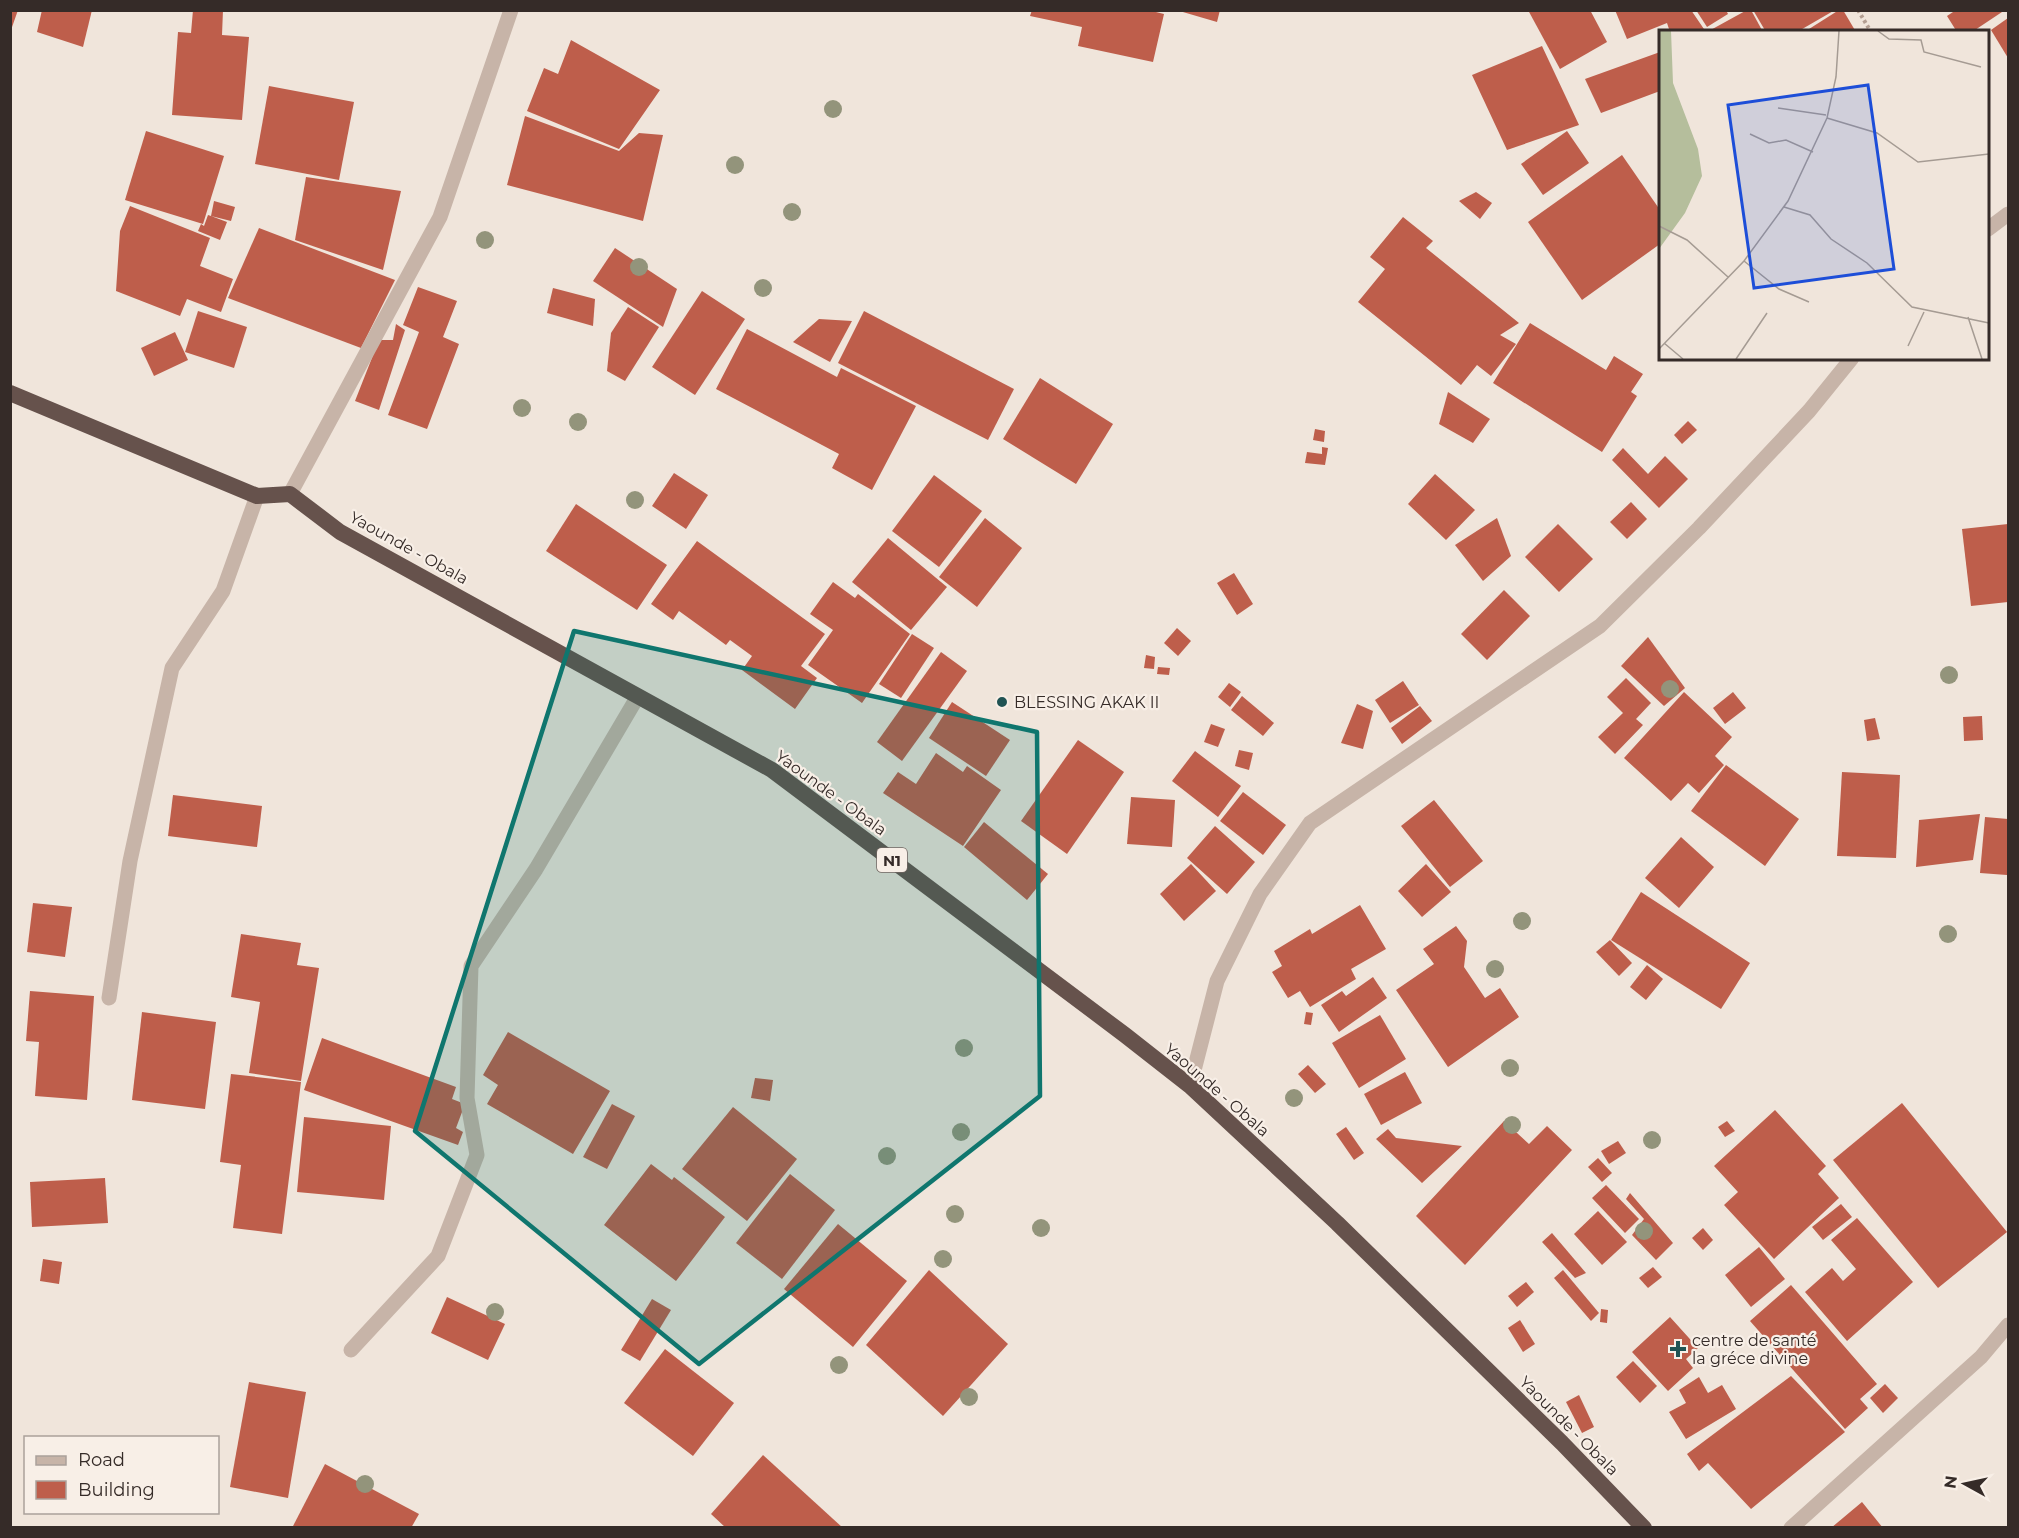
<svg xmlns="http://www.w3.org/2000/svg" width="2019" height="1538" font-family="Montserrat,sans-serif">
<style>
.building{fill:#be5e4b}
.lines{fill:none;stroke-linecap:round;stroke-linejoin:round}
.path{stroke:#b39e92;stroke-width:4;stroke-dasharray:3 3;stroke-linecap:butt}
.minor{stroke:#c7b4a8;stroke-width:15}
.trunk{stroke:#66524c;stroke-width:16}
.tree{fill:#93947b}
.marked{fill:#0f766e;fill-opacity:0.2;stroke:#0f766e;stroke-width:4.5;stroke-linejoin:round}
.poi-dot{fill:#205353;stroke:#f8efe7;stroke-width:2}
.labels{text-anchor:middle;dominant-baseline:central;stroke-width:4.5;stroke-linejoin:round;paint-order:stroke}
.shield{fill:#f8efe7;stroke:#706661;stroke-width:1.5}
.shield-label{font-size:15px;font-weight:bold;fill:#352b28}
.street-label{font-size:16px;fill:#352b28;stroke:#f8efe7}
.poi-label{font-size:16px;fill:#352b28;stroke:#f8efe7;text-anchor:start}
.inset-road{fill:none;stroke:#a59b93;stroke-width:1.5}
.view{fill:#1d4ed8;fill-opacity:0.15;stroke:#1d4ed8;stroke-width:3}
.inset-edge{fill:none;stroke:#352b28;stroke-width:3}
</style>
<rect width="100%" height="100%" fill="#f0e5db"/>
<g class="building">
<path d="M10,10H18L11,30H10Z"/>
<path d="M42,10H92L83,47L37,32Z"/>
<path d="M193,10H223L222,35L249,37L242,120L172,115L178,32L191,33Z"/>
<path d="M1032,10H1148L1164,14L1153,62L1078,46L1082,27L1030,16Z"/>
<path d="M1176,10H1220L1217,22Z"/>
<path d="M1528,10H1590L1607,42L1560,69Z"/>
<path d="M1615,10H1691L1706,32H1670L1667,23L1627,39Z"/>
<path d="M1696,10H1726L1728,14L1707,27Z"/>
<path d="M1747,10H1751L1763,32H1707Z"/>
<path d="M1753,10H1835L1797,32H1766Z"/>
<path d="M1839,10H1843L1856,32H1810L1809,29Z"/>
<path d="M1956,10H2005L1972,32H1957L1947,16Z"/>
<path d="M2008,18V58L1991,30Z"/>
<path d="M571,40L660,90L619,149L527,111L544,68L558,74Z"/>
<path d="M1542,46L1579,125L1507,150L1472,75Z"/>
<path d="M1660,52V91L1601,113L1585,79Z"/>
<path d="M269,86L354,102L339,180L255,164Z"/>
<path d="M525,116L619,151L639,133L663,135L643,221L507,185Z"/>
<path d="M146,131L224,156L203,224L125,200Z"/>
<path d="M1567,131L1589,163L1543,195L1521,164Z"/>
<path d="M1622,155L1660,210V244L1582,300L1528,222Z"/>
<path d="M306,177L401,191L383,270L295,240Z"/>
<path d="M1476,192L1492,203L1480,219L1459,201Z"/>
<path d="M214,201L235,207L231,221L211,216L227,222L220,240L198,231L201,224L204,226L208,215L211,216Z"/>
<path d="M130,206L210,238L200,266L233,279L221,312L187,299L180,316L116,291L120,231Z"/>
<path d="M1403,217L1433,241L1426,248L1519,323L1500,335L1516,344L1491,376L1477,365L1461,385L1358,302L1385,269L1370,257Z"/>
<path d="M259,228L395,280L361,348L228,298Z"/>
<path d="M615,248L677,289L663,327L593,281Z"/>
<path d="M418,287L457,301L443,337L459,344L427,429L388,415L419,332L403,325Z"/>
<path d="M553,288L595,299L593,326L547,313Z"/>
<path d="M702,291L745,319L695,395L652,367Z"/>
<path d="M628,307L659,327L625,381L607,371L611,333Z"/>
<path d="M198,311L247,327L234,368L185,352Z"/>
<path d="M864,311L1014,389L988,440L838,363Z"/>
<path d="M819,319L852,321L830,362L793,342Z"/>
<path d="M1530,323L1606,370L1614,356L1643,374L1631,392L1637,396L1602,452L1493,383Z"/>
<path d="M396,324L405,330L379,410L355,401L379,340H393Z"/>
<path d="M747,329L837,377L841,368L916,406L872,490L832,468L839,454L716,389Z"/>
<path d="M175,332L188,360L154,376L141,348Z"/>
<path d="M1040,378L1113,424L1076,484L1003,439Z"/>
<path d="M1448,392L1490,419L1473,443L1439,424Z"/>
<path d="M1688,421L1697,430L1682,444L1674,435Z"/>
<path d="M1315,429L1325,431L1324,442L1313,440Z"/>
<path d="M1322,447L1328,448L1325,465L1305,463L1307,452L1322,454Z"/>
<path d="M1623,448L1648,474L1665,456L1688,479L1659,508L1612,460Z"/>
<path d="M674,473L708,495L686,529L652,506Z"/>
<path d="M1435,474L1475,510L1446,540L1408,504Z"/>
<path d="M934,475L982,511L939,567L892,531Z"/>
<path d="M1631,502L1647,519L1627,539L1610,522Z"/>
<path d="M576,504L667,565L637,610L546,551Z"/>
<path d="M985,518L1022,548L977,607L939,577Z"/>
<path d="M1497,518L1511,556L1483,581L1455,545Z"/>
<path d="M1558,524L1593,559L1559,592L1525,557Z"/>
<path d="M2008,524V602L1971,606L1962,529Z"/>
<path d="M888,538L947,587L911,630L852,582Z"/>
<path d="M697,541L825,634L801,666L817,678L795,709L742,670L752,656L730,640L726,645L679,611L673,620L651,604Z"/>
<path d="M1234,573L1253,604L1237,615L1217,583Z"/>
<path d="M833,582L855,598L858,594L910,634L862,703L808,665L833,630L810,614Z"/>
<path d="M1504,590L1530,616L1487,660L1461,634Z"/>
<path d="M1177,628L1191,641L1178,656L1164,643Z"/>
<path d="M912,634L934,648L901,698L879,684Z"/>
<path d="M1648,637L1685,688L1664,706L1621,666Z"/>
<path d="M941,652L967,671L902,761L877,742Z"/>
<path d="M1146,655L1155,657L1154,669L1144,668Z"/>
<path d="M1158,667L1170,668L1169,675L1157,674Z"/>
<path d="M1626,678L1651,703L1636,719L1643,725L1615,754L1598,737L1623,713L1607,697Z"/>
<path d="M1403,681L1419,705L1390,723L1375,700Z"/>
<path d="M1229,683L1241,692L1230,707L1218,697Z"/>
<path d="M1684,692L1732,737L1715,756L1724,765L1699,793L1688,783L1671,801L1624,758Z"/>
<path d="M1733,692L1746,708L1725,724L1713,708Z"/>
<path d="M1242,696L1274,723L1263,736L1231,710Z"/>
<path d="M952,702L1010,740L986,776L929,738Z"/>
<path d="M1357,704L1373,711L1363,749L1341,743Z"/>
<path d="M1420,706L1432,721L1402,744L1391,728Z"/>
<path d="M1982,716L1983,740L1964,741L1963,717Z"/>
<path d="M1875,718L1880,739L1867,741L1864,720Z"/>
<path d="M1211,724L1225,729L1218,747L1204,742Z"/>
<path d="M1078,740L1124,772L1067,854L1021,821Z"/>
<path d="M1239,750L1253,753L1249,770L1235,766Z"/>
<path d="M1195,751L1241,786L1218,817L1172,781Z"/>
<path d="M936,753L963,772L967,766L1001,790L963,846L883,793L898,772L916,784Z"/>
<path d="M1726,765L1799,819L1765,866L1691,811Z"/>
<path d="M1842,772L1900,775L1896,858L1837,856Z"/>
<path d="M1243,792L1286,825L1263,855L1220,821Z"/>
<path d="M173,795L262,806L257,847L168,836Z"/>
<path d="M1131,797L1175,800L1172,847L1127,844Z"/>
<path d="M1434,800L1483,861L1450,887L1401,826Z"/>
<path d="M1980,814L1973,860L1916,867L1919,820Z"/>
<path d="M1985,817L2008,819V864L2007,875L1980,873Z"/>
<path d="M984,822L1048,874L1027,900L964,847Z"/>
<path d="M1215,826L1255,862L1227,894L1187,858Z"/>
<path d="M1681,837L1714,867L1679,908L1645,878Z"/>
<path d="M1191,864L1216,891L1184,921L1160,894Z"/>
<path d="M1426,864L1451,892L1422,917L1398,891Z"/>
<path d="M1641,892L1750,963L1721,1009L1611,940Z"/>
<path d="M33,903L72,907L65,957L27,952Z"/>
<path d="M1360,905L1386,949L1351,969L1356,979L1310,1007L1300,991L1288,998L1272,972L1282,966L1274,951L1310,929L1312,934Z"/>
<path d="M1456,926L1467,941L1464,967L1485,998L1500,988L1519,1017L1448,1067L1396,990L1434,964L1423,949Z"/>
<path d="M241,934L301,943L297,965L319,968L301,1081L249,1073L260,1002L231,997Z"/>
<path d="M1610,940L1632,963L1619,976L1596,952Z"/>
<path d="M1647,965L1663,979L1646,1000L1630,987Z"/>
<path d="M1373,977L1387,998L1339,1032L1321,1005L1342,991L1346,996Z"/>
<path d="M30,991L94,996L87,1100L35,1096L39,1042L26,1041Z"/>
<path d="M142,1012L216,1022L205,1109L132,1100Z"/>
<path d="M1306,1012L1313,1013L1311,1025L1304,1024Z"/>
<path d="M1380,1015L1406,1059L1359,1088L1332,1043Z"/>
<path d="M508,1032L610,1091L573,1154L487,1104L498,1085L483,1075Z"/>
<path d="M322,1038L456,1087L452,1099L465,1104L456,1128L463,1132L458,1145L304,1090Z"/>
<path d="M1308,1065L1326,1084L1315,1093L1298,1074Z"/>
<path d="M1405,1072L1422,1103L1381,1125L1364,1094Z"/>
<path d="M231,1074L301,1082L282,1234L233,1228L241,1165L220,1162Z"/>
<path d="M755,1078L773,1080L770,1101L751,1098Z"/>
<path d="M1902,1103L2007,1232L1938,1288L1833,1160Z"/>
<path d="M612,1104L635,1116L607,1169L583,1157Z"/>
<path d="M733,1107L797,1159L747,1221L682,1169Z"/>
<path d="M1775,1110L1826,1166L1818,1174L1839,1198L1774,1259L1724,1205L1738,1192L1714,1166Z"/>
<path d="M304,1117L391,1126L384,1200L297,1192Z"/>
<path d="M1504,1121L1529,1144L1547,1126L1572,1150L1465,1265L1416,1216Z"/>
<path d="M1727,1121L1735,1131L1725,1137L1718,1127Z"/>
<path d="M1346,1127L1364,1153L1354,1160L1336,1134Z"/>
<path d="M1388,1129L1396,1138L1462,1146L1422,1183L1376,1139Z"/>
<path d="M1618,1141L1626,1153L1609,1164L1601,1151Z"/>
<path d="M1598,1158L1612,1173L1602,1182L1588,1167Z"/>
<path d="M651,1164L672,1180L674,1177L725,1217L676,1281L604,1225Z"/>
<path d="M790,1174L835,1210L782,1279L736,1243Z"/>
<path d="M105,1178L108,1223L32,1227L30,1182Z"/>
<path d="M1606,1185L1639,1219L1625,1233L1592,1198Z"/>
<path d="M1630,1193L1673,1243L1656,1260L1632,1235L1644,1219L1626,1199Z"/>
<path d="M1841,1204L1852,1217L1823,1240L1812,1227Z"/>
<path d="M1598,1211L1627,1242L1602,1265L1574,1234Z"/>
<path d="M1857,1218L1913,1282L1847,1341L1805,1292L1832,1268L1843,1281L1856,1269L1831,1240Z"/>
<path d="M838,1224L907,1281L853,1347L784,1289Z"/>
<path d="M1703,1228L1713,1240L1703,1250L1692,1238Z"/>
<path d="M1552,1233L1586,1273L1575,1278L1542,1242Z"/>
<path d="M1759,1247L1785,1279L1751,1307L1725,1275Z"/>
<path d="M43,1259L62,1262L59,1284L40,1281Z"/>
<path d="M1653,1267L1662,1277L1648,1288L1639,1278Z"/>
<path d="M929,1270L1008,1344L943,1416L866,1345Z"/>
<path d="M1563,1270L1599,1313L1591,1321L1554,1278Z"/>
<path d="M1526,1282L1534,1292L1517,1307L1508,1296Z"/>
<path d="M1791,1285L1877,1384L1860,1399L1868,1408L1845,1429L1750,1321Z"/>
<path d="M447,1297L505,1324L488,1360L431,1333Z"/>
<path d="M652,1299L671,1310L640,1361L621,1350Z"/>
<path d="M1601,1309L1608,1310L1607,1323L1600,1322Z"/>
<path d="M1670,1317L1698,1348L1686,1359L1693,1368L1668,1391L1632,1352Z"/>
<path d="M1520,1320L1535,1344L1523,1352L1508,1328Z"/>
<path d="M665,1349L734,1403L693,1456L624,1403Z"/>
<path d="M1633,1361L1657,1386L1640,1403L1616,1377Z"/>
<path d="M1791,1376L1845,1432L1751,1509L1708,1463L1699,1471L1687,1454Z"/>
<path d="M1699,1377L1708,1393L1722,1385L1736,1409L1686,1439L1669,1412L1686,1403L1679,1390Z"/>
<path d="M249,1382L306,1392L288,1498L230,1487Z"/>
<path d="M1885,1384L1898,1398L1883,1413L1870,1398Z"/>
<path d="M1579,1395L1594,1427L1582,1433L1566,1402Z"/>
<path d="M763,1455L843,1528H726L711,1514Z"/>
<path d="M325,1464L419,1514L411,1528H292Z"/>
<path d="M1862,1502L1883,1528H1831Z"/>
</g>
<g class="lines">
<path class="path" d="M1858,10L1871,32"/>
<g class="minor">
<path d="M1988,229L2008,214"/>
<path d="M290,494L440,217L511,10"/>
<path d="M109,998L130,861L172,668L223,591L257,496"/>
<path d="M1190,1086L1217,981L1260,894L1310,823L1600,626L1699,528L1809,411L1852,358"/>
<path d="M351,1350L438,1256L477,1155L467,1098L471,966L536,869L638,696"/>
<path d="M1791,1528L1981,1357L2008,1325"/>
</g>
<path class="trunk" d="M10,393L257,496L290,494L340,532L772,770L1125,1035L1190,1086L1337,1223L1562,1443L1644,1528"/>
</g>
<g class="tree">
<circle cx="833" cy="109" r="9"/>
<circle cx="735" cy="165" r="9"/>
<circle cx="792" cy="212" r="9"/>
<circle cx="485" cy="240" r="9"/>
<circle cx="639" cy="267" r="9"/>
<circle cx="763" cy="288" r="9"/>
<circle cx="522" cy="408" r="9"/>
<circle cx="578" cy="422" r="9"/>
<circle cx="635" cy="500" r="9"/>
<circle cx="1949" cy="675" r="9"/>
<circle cx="1670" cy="689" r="9"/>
<circle cx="1522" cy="921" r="9"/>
<circle cx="1948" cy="934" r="9"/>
<circle cx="1495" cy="969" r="9"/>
<circle cx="964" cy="1048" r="9"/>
<circle cx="1510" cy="1068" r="9"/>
<circle cx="1294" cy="1098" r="9"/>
<circle cx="1512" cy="1125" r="9"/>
<circle cx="961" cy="1132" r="9"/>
<circle cx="1652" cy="1140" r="9"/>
<circle cx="887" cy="1156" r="9"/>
<circle cx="955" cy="1214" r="9"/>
<circle cx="1041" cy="1228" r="9"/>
<circle cx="1644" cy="1231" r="9"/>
<circle cx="943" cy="1259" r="9"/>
<circle cx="495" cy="1312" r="9"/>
<circle cx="839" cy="1365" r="9"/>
<circle cx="969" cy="1397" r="9"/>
<circle cx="365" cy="1484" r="9"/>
</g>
<path class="marked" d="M574,631L1037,732L1040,1096L699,1364L415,1131Z"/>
<g class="poi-dot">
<circle cx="1002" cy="702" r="6"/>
<path d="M1675 1340h6v6h6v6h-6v6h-6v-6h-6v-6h6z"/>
</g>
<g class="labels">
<rect class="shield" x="877" y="848" width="30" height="24" rx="4.5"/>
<g class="shield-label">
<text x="892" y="860">N1</text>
</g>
<g class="street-label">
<text transform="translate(409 548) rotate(29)">Yaounde - Obala</text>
<text transform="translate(831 793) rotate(36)">Yaounde - Obala</text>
<text transform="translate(1217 1090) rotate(41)">Yaounde - Obala</text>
<text transform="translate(1569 1426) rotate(45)">Yaounde - Obala</text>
</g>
<g class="poi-label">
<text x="1014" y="702">BLESSING AKAK II</text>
<text x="1692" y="1340">centre de santé<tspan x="1692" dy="18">la gréce divine</tspan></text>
</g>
</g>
<g transform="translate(1659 30)">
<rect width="330" height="330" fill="#f0e5db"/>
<path d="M0,1H12L14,53L39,119L43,146L26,183L0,219Z" fill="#b5be9c"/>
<path class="inset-road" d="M219,1L230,9L262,10L265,22L322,37M119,78L167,85M168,88L218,103L259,132L330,124M91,104L110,113L127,110L154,122M125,177L151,185L172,209L208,233L253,277L330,293M0,196L28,210L69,247M85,231L120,259L150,272M309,287L323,329M5,313L24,329M249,316L265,282M0,319L85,231L129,171L168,88L177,47L180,1M77,329L108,283"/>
<path class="view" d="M209,55L235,239L95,258L69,75Z"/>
<rect width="330" height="330" class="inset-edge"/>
</g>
<rect width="2019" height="1538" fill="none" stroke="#352b28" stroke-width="24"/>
<rect x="24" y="1436" width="195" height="78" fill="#f8efe7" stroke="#aaa19b" stroke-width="1.5"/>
<rect x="36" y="1456" width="30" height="9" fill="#c7b4a8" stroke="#aaa19b" stroke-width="1.5"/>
<text x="78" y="1466" font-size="18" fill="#352b28">Road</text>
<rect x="36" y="1481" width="30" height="18" fill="#be5e4b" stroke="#aaa19b" stroke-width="1.5"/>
<text x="78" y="1496" font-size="18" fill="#352b28">Building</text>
<g transform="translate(1965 1484) rotate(278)" stroke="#f8efe7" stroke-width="4.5" paint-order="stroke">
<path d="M0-4.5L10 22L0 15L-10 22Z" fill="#352b28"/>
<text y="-9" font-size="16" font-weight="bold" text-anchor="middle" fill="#352b28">N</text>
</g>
</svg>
